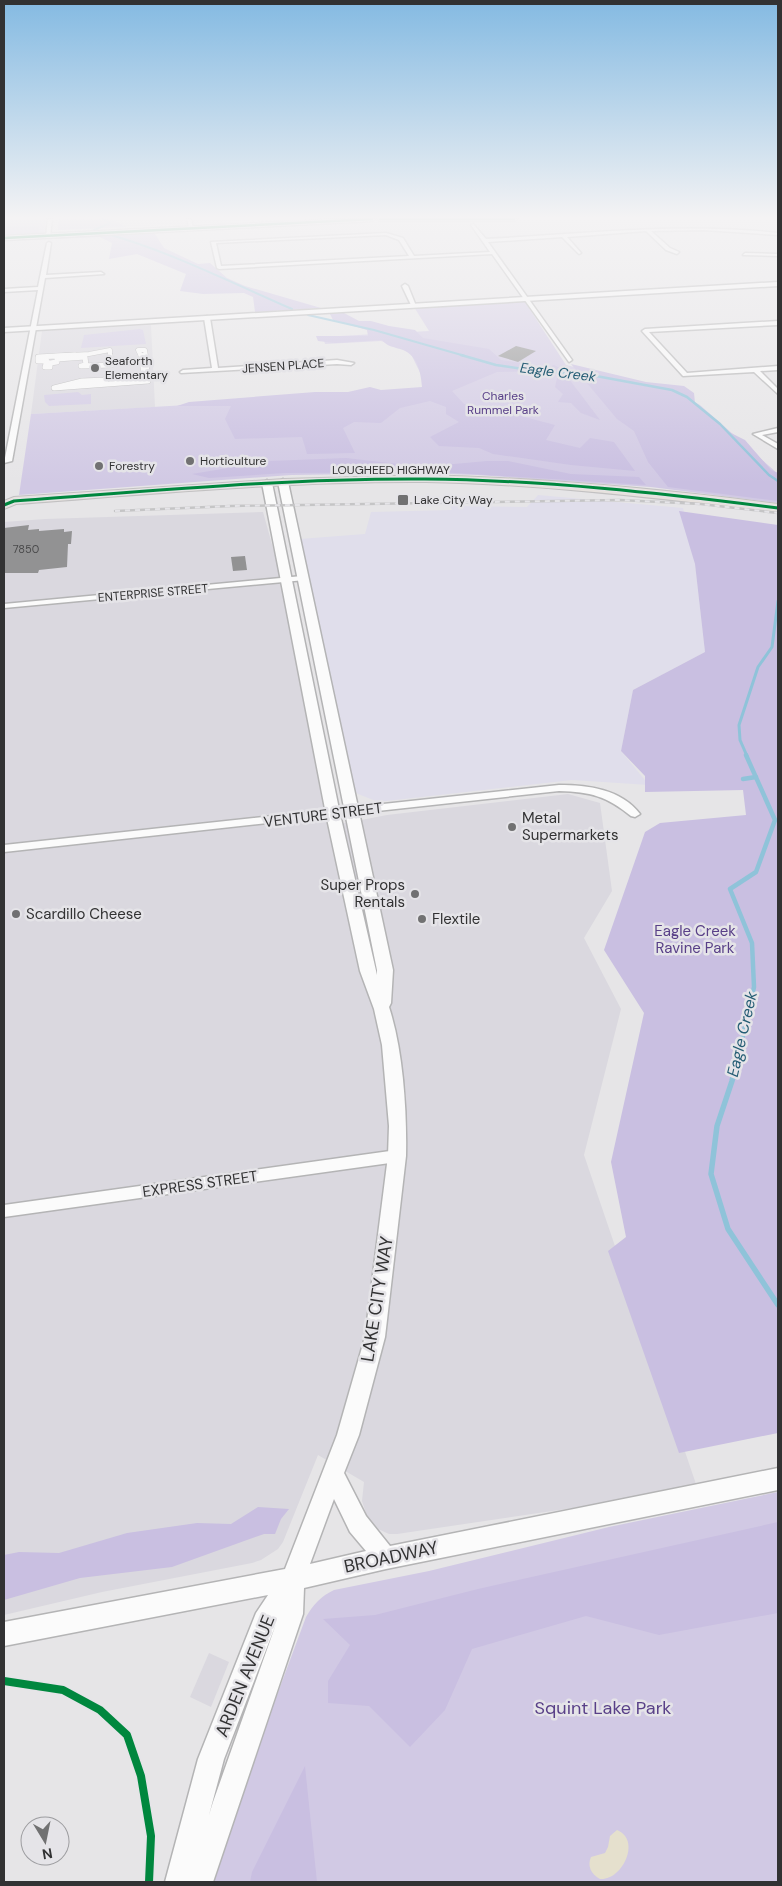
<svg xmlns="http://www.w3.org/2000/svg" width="782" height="1886" font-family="'DM Sans',sans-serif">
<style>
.commercial{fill:#e0deeb}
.built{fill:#dad8df}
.green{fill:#d1c9e4}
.forest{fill:#c9bfe1}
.sand{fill:#e5e0cd}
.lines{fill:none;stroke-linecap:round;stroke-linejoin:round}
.stream-far4{stroke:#8fc3d9;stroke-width:2}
.stream-far3{stroke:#8fc3d9;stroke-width:2.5}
.stream-far2{stroke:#8fc3d9;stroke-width:3}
.stream-far1{stroke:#8fc3d9;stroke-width:4.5}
.stream{stroke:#8fc3d9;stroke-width:5.5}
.building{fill:#929293}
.pedestrian-far1-casing{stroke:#b4b4b5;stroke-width:5}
.pedestrian-casing{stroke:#b4b4b5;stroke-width:6}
.minor-casing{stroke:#b4b4b5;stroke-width:3}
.tertiary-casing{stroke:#b4b4b5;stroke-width:3}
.primary-casing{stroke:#c2c1c2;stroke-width:2}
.pedestrian-far1{stroke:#fbfbfb;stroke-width:4}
.pedestrian{stroke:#fbfbfb;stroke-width:5}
.minor{fill:#fbfbfb;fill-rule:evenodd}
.tertiary{fill:#fbfbfb;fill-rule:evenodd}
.primary{fill:#e7e2de;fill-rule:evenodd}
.rail-casing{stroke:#c5c5c6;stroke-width:2.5}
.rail{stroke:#e5e4e8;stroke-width:2;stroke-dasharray:5;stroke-linecap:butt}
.cycleway-far2-casing{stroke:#e5e4e8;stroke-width:4}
.cycleway-far1-casing{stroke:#e5e4e8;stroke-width:5}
.cycleway-casing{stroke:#e5e4e8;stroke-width:11}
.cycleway-far2{stroke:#00873e;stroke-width:2.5}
.cycleway-far1{stroke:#00873e;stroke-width:3}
.cycleway{stroke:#00873e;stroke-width:8}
.poi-dot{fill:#717172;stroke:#e5e4e8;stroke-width:2}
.labels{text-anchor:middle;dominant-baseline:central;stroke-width:5;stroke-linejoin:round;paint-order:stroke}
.far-number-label{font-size:11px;fill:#4a4a4b}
.far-poi-label{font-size:12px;fill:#323233;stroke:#e5e4e8;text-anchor:start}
.far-street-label{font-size:12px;fill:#323233;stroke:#e5e4e8}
.far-park-label{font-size:12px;fill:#594088;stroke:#e5e4e8}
.far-water-label{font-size:14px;font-style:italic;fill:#235c73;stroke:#e5e4e8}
.street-label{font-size:15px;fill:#323233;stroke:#e5e4e8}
.poi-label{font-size:15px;fill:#323233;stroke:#e5e4e8;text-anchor:start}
.park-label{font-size:15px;fill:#594088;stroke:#e5e4e8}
.water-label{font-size:16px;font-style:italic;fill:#235c73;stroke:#e5e4e8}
.near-street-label{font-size:18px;fill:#323233;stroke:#e5e4e8}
.near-park-label{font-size:18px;fill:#594088;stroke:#e5e4e8}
</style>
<rect width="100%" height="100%" fill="#e6e5e7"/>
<path class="commercial" d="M538,495L683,508L695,564L705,652L633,690L621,751L649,785L572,780L386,801H376L358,794L355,791L300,539L365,534L371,512L452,510L450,506L527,507Z"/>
<g class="built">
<path d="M115,219H274L125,227Z"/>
<path d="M151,325L155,407L31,414L42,331Z"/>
<path d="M263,512L278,566L330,826L387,815L568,794L600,803L612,891L584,938L621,1009L584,1155L696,1484L593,1505L397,1534H389L378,1529L368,1519L362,1501L364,1482L318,1455L283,1542L278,1549L261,1560L252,1563L102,1592L4,1615V522L45,519Z"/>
<path d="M209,1653L229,1662L211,1707L190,1697Z"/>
</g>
<g class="green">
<path d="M4,219H46L44,233L4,236Z"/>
<path d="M518,301L525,302L566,365L674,391L700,405L778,474V503L651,487L477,475L421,473L291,475L19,495L31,414L429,391L409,350L381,341L325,344L323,337L429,331L414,307Z"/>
<path d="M140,329L143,330L146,344L81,348L84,335Z"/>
<path d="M78,392L82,395L91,394V404L49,406L45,402L44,395Z"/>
<path d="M778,1492V1882H212L223,1841L306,1617C313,1605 321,1596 334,1590L429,1571L609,1527Z"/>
</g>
<g class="forest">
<path d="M59,219H112L126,227L58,230Z"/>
<path d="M4,225L5,227L39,226L38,233L4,235Z"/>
<path d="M153,231L164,248L198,264L210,263L227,278L245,286L321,308L255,312L253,297L244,293L203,294L180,291L186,274L137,254L109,259L112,243L100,237L54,239V236Z"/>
<path d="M344,313L359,321H371L389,326L415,330L423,338L489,349L501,360L521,363L541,370L554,365L566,371L497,372L452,391L464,404L514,411L517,415L555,425L546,440L580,448L590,438L614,442L635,471L571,465L493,454L479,448L439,446L430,437L459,422L446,414V407L430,401L400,408L381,423L354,422L343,428L355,453L307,454L302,437L235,439L225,419L231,406H177L189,402L315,392H348L370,387L381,390L422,387C421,373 418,356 403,350C395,347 387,347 382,340L335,343L318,341L316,336H368L367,330L333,320L330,314Z"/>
<path d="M571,364L646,382L684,386L694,393L695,403L725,430L745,440L771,470L778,473V501L668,487L648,462L634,431L617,419Z"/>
<path d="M566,377L569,379L600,420L581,413L571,403L558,402L563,394L555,387L557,378Z"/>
<path d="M346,458L406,465H443L487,461H508L571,474L639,477L646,485L439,472L285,473L209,478L192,474L270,461Z"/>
<path d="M679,511L778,525V1433L679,1453L608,1251L626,1237L611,1162L644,1013L604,950L645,832L660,823L746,815L743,790L645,792V776L621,751L633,690L705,652L695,564Z"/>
<path d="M258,1507L289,1509L281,1519L275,1534H264L172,1567L80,1578L4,1600V1555L19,1552L59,1553L127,1533L197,1523L231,1524Z"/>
<path d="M778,1522V1613L659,1635L586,1616L472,1649L445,1710L410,1747L369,1706L328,1703V1681L350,1645L323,1619L375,1615L478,1589Z"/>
<path d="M305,1766L317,1882H250L252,1872Z"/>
</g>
<path class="sand" d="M617,1830C642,1840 622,1881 600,1879C591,1874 587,1866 591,1857L605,1853L608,1847L610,1836Z"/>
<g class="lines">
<g class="stream-far4">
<path d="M94,230L110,223L103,219"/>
<path d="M104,233C169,251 230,282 292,309"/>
<path d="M308,315L374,330L465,356"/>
</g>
<path class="stream-far3" d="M461,355L496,365L544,372L585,374L672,390L687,397L720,424L769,475L778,481"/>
<path class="stream-far2" d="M747,756L740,740L739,725L758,667L772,647L778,601"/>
<g class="stream-far1">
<path d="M743,779L756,777"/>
<path d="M741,1044L754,987L752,943L730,889L756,872L775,820L746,755"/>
</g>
<path class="stream" d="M741,1043L732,1081L717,1126L711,1174L728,1229L778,1305"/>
</g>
<g class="building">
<path d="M516,346L536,351L518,362L498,356Z"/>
<path d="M29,525L28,530L39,529V531L64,529V532L72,531L71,544H68L67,567L39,570L38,573H4V528Z"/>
<path d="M245,556L247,570L233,571L231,557Z"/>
</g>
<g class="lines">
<defs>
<g id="pedestrian-far1">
<path d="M53,356L89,354L110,350V356"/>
<path d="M141,356L138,350H145L146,356"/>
</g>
<g id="pedestrian">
<path d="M75,355L38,357V361H47L45,367H50V363L57,362V359L85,357L86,365L81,366L111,365L110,355"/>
<path d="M141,355L145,379L112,382V378H106V380L82,381L54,388L148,381L145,355"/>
</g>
<g id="minor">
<path d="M48,219H52L50,236L48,237L46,236Z"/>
<path d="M187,219H191L193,228L189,227Z"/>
<path d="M473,224L486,239C583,234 680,222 778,233V235L704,230L651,231L670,248L679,252L677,254L666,250L646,231L567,237L581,253L579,254L562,237L488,242L572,360L569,362L492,254L219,269L217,268L211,242L386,233L403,238L414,256L490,252L471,225ZM386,235L399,240L409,256L221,266L216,243Z"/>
<path d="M49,242L51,243L46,275L101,272L104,274L45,278L12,461L4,463L38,290L4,292V289L38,287L47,243Z"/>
<path d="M745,253L778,254V256L743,255Z"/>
<path d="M405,284L408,286L416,306L411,305L402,286Z"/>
<path d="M207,316L210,318L218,368L337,360L354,363L351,365L337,364L181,373L180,372L183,370L212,368L204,318Z"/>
<path d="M778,321V325L649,332L687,373L778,366V370L760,371L778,389V394L754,372L683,376L642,331L645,329Z"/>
<path d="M778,428V432L762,435L778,444V449L753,434Z"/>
<path d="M302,576H305V580L4,608V604Z"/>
<path d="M559,785C588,785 621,789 640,814L635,817L631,816C606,796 591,792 559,791L4,852V845Z"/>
<path d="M397,1150L402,1152L404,1156L402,1160L397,1162L4,1217V1205Z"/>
</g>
<g id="tertiary">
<path d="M341,219H375L372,221L4,240V236Z"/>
<path d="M377,219H517L514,221H380Z"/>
<path d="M778,282V286L4,332V328Z"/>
<path d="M283,479L288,482L393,970L391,1003L389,1007C403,1050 407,1110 406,1156L385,1337L359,1435L344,1473L366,1516L390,1546L778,1468V1490L386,1569L304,1588L303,1614L213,1882H165L198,1759L256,1613L268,1595L4,1646V1622L285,1569L337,1435L365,1337L388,1156L389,1126L382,1045L374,1009L360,971L326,814L262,483L267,480L272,483L340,814L377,975V970L278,482ZM334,1499L350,1532L366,1551L310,1564ZM276,1624L213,1802L209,1815L224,1759Z"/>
</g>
<path id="primary" d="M426,475C544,478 661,489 778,504V512C661,499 545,484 426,482C289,481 152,494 16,504L4,509V501L14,497L284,479Z"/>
</defs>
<use href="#pedestrian-far1" class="pedestrian-far1-casing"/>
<use href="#pedestrian" class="pedestrian-casing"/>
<use href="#minor" class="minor-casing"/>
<use href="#tertiary" class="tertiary-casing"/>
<use href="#primary" class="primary-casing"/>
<use href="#pedestrian-far1" class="pedestrian-far1"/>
<use href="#pedestrian" class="pedestrian"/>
<use href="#minor" class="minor"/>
<use href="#tertiary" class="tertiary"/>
<use href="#primary" class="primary"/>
<defs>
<path id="rail" d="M115,511L231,506L620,500L701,504L778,513"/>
</defs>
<use href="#rail" class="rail-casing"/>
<use href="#rail" class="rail"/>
<defs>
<g id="cycleway-far2">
<path d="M380,219H514"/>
<path d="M4,238L372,219"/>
</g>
<path id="cycleway-far1" d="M4,505L14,501C151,491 288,478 425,479C543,480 661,493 778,508"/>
<path id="cycleway" d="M4,1681L63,1690L100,1710L127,1735L141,1776L151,1836L149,1882"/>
</defs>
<use href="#cycleway-far2" class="cycleway-far2-casing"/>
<use href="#cycleway-far1" class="cycleway-far1-casing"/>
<use href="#cycleway" class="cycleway-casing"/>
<use href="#cycleway-far2" class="cycleway-far2"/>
<use href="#cycleway-far1" class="cycleway-far1"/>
<use href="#cycleway" class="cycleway"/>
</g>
<linearGradient id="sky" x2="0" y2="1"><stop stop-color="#84bae2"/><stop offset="0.45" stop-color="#f4f3f4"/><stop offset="1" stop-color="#f4f3f4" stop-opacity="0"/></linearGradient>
<rect width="782" height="483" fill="url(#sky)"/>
<g class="poi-dot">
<circle cx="95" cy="368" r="5"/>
<circle cx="190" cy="461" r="5"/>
<circle cx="99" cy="466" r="5"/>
<rect x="397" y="494" width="12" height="12" rx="2.5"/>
<circle cx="512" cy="827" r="5"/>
<circle cx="415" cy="894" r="5"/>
<circle cx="16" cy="914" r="5"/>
<circle cx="422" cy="919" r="5"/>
</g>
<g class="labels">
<g class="far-number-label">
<text x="26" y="549">7850</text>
</g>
<g class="far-poi-label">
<text x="105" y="361">Seaforth<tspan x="105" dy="14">Elementary</tspan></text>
<text x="200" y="461">Horticulture</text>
<text x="109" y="466">Forestry</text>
<text x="414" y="500">Lake City Way</text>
</g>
<g class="far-street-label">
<text transform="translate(283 366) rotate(-4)">JENSEN PLACE</text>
<text x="391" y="470">LOUGHEED HIGHWAY</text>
<text transform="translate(153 593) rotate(-5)">ENTERPRISE STREET</text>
</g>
<g class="far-park-label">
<text x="503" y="396">Charles<tspan x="503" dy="14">Rummel Park</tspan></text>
</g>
<g class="far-water-label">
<text transform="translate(558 372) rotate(7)">Eagle Creek</text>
</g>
<g class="street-label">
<text transform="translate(323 815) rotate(-7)">VENTURE STREET</text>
<text transform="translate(200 1184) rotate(-8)">EXPRESS STREET</text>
</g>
<g class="poi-label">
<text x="522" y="818">Metal<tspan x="522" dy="17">Supermarkets</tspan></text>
<text x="405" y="885" text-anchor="end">Super Props<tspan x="405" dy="17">Rentals</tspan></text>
<text x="26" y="914">Scardillo Cheese</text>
<text x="432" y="919">Flextile</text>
</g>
<g class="park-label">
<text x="695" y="931">Eagle Creek<tspan x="695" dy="17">Ravine Park</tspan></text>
</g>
<g class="water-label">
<text transform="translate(742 1034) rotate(-77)">Eagle Creek</text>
</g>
<g class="near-street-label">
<text transform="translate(377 1299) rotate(-81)">LAKE CITY WAY</text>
<text transform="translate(391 1557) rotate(-12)">BROADWAY</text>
<text transform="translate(245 1676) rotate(-68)">ARDEN AVENUE</text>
</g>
<g class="near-park-label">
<text x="603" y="1708">Squint Lake Park</text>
</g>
</g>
<rect width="782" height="1886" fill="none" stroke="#323233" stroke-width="10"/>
<g transform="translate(45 1841) rotate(170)"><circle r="24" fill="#e5e4e8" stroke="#9d9da0"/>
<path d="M0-4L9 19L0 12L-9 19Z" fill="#717172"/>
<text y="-8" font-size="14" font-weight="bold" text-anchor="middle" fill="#323233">N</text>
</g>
</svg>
